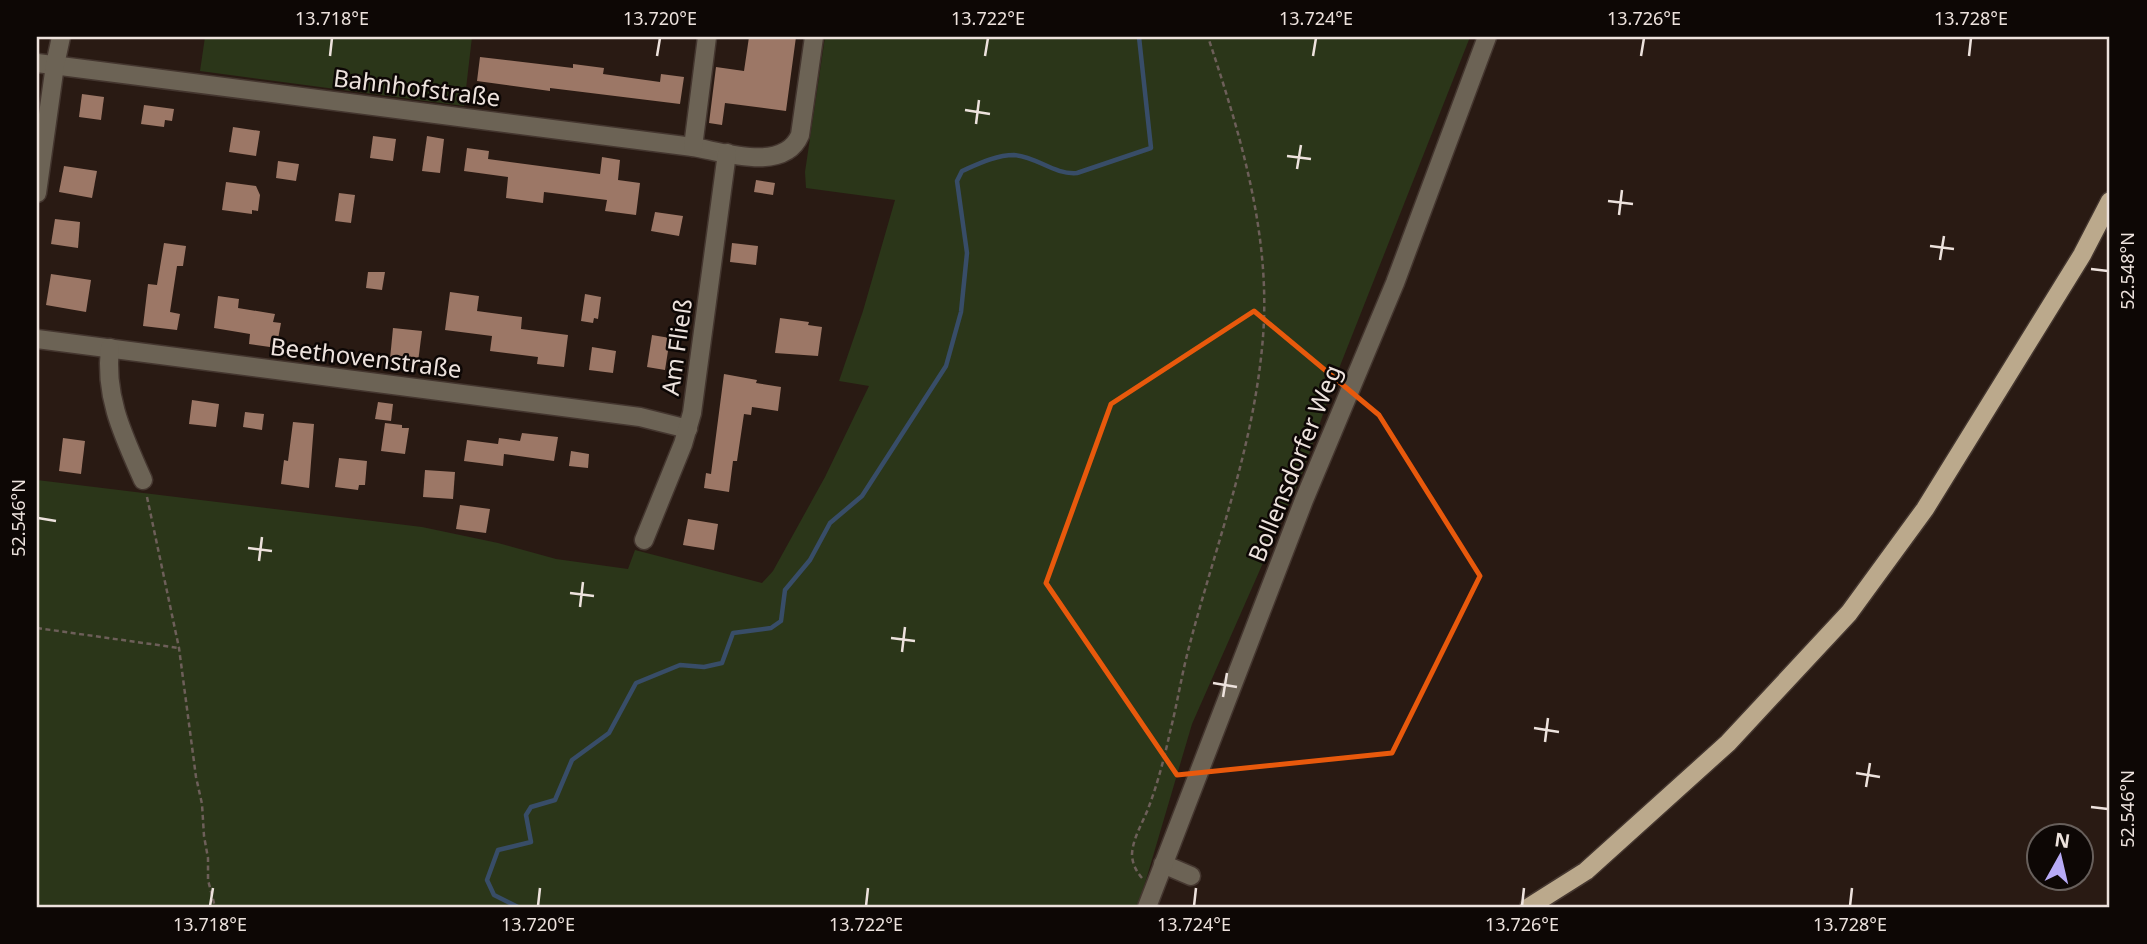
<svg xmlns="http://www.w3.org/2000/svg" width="2147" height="944" font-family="'Noto Sans',sans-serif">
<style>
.green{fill:#2b3619}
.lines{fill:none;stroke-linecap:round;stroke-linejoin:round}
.stream{stroke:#384d68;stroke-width:4.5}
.building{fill:#9c7766}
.minor-casing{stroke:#44362f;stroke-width:21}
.major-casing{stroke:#44362f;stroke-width:21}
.path{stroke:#6d5f59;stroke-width:2.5;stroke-dasharray:5 3.5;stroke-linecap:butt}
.minor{stroke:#6c6355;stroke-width:18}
.major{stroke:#bba98c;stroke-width:18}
.marked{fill:none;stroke:#e8590c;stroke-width:5;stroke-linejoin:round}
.ticks{fill:none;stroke:#ede2dd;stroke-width:2.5}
.labels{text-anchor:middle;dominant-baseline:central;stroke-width:5;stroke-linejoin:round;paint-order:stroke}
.street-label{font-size:24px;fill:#ede2dd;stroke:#0d0705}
.neatline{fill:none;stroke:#ede2dd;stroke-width:2.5}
.ticks-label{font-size:18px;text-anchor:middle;fill:#ede2dd}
</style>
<rect width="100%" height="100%" fill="#291a13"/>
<g class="green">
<path d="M205,37H472L464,106L200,71Z"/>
<path d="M825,37H1470L1338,371L1303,472L1192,724L1138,907H37V480L422,527L498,543L556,559L628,569L635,550L762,583L773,571L825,477L869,386L839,381L863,311L895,200L806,188L805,172Z"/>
</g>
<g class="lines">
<path class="stream" d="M518,907L494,895L487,880L498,850L531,842L526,815L531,807L555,800L572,760L609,733L636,683L680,665L704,667L722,663L733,633L771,628L781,621L785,590L810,560L830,523L862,496L946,366L961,312L967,253L957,181L962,171C978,164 996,155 1014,155C1036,156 1054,175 1077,173L1151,148L1139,37"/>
</g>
<g class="building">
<path d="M749,37H796L786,111L725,103L722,125L709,123L716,67L744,71Z"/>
<path d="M480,57L573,68V64L604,68L603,74L660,82L661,74L684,77L680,104L550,88V91L477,81Z"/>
<path d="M82,94L104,97L101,120L79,117Z"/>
<path d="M144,105L174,109L172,121L165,120L164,127L141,124Z"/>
<path d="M233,127L260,131L256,156L229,152Z"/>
<path d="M373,136L396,139L393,161L370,158Z"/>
<path d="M427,136L444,139L440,173L422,171Z"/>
<path d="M467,148L489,151L488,159L600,174L602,157L620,160L618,180L640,183L636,215L605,211L607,200L544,192L543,203L506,198L508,177L464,171Z"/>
<path d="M278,161L299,164L296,181L276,178Z"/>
<path d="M64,166L97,171L92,198L59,192Z"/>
<path d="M756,180L775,183L773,195L754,192Z"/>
<path d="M226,182L256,186L260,195L258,211L252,210V214L222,210Z"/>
<path d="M339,193L355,195L351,223L335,221Z"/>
<path d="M655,212L683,216L679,236L651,231Z"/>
<path d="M55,219L80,222L78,248L51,244Z"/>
<path d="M164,243L186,246L183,266H177L170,312L180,314L177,330L143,326L148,284L157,285Z"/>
<path d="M732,243L758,246L756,265L730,262Z"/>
<path d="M368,272H385L382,290L366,288Z"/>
<path d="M51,274L91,280L86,312L46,305Z"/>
<path d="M450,292L479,296L477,311L522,317L521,329L568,335L564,367L537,364L538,357L490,351L492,336L445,330Z"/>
<path d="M585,294L601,297L598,319L594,318L593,323L581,321Z"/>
<path d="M218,296L239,299L238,308L275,314L273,322L281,323L278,339L271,338L270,347L249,344L250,334L214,328Z"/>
<path d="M780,318L809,322L808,325L822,327L818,356L775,353Z"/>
<path d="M393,328L422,331L418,362L390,359Z"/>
<path d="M652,335L670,338L665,370L647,367Z"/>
<path d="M592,347L616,351L613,373L589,370Z"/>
<path d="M724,374L757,380L756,383L781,387L778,411L752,407L751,415L744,414L737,461H733L729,492L704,488L706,473L711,474Z"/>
<path d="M192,400L219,404L216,427L189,424Z"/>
<path d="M378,402L393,404L391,421L375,419Z"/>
<path d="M245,412L264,414L262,430L243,427Z"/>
<path d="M293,422L314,424L309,488L281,484L284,460L288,461Z"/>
<path d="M385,423L402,425V428H409L405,454L381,451Z"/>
<path d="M522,433L558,437L554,461L504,454L503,466L464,461L467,440L498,444L499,438L520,441Z"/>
<path d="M63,438L85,441L81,474L59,471Z"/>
<path d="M571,451L589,454L588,468L569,466Z"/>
<path d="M339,458L367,461L365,485H359L358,490L335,487Z"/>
<path d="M425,470L455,472L453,499L423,497Z"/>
<path d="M460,505L490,509L486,533L456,529Z"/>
<path d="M688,519L718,524L714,550L683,545Z"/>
</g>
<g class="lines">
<defs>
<g id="minor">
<path d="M37,63L693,147C724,152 784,173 800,135L814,37"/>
<path d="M693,147L707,37"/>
<path d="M37,193L55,65L61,37"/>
<path d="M37,339L640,417L688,429"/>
<path d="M110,348C104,397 124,437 143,480"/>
<path d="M644,540L683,444L692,413L727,153"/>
<path d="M1163,864L1191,876"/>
<path d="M1147,907L1304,500L1395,283L1487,37"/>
</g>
<path id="major" d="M1529,907L1586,871L1728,743L1849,613L1925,509L2082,255L2110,201"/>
</defs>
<use href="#minor" class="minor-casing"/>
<use href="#major" class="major-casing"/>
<g class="path">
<path d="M147,497L179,648L196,777L202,804L204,836L208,858V880L215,907"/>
<path d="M37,628L179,648"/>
<path d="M1142,878C1136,871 1132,863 1132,854C1133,838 1142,824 1148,809C1158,783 1165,755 1171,728C1177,704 1181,679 1187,655C1214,548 1254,450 1263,337C1271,234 1240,133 1208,37"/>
</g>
<use href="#minor" class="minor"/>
<use href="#major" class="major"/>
</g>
<path class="marked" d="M1254,311L1379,415L1480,576L1392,753L1177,775L1046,583L1111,404Z"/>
<path class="ticks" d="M330,56L332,38M657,56L660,38M985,56L988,38M1313,56L1316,38M1641,56L1644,38M1969,56L1971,38M965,110L990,114M976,124L979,100M1287,156L1311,159M1297,169L1301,145M1608,201L1633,204M1619,215L1622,190M1930,246L1954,249M1940,260L1944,236M2091,269L2108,271M38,518L56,521M248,548L272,551M259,561L262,537M570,593L594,596M580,607L583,582M891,638L915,641M902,652L905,627M1213,683L1237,687M1223,697L1227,673M1534,728L1559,732M1545,742L1548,718M1856,773L1880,777M1866,787L1870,763M2091,807L2108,809M210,906L213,888M538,906L540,888M866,906L868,888M1194,906L1196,888M1522,906L1524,888M1850,906L1852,888"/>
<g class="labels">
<g class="street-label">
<text transform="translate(417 87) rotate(7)">Bahnhofstraße</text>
<text transform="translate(676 347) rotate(-82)">Am Fließ</text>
<text transform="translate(366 357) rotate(7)">Beethovenstraße</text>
<text transform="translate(1294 463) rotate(-68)">Bollensdorfer Weg</text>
</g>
</g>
<rect width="2147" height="944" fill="none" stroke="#0d0705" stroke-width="77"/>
<g transform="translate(2060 857) rotate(8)"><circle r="33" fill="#0d0705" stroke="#675f5b" stroke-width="2"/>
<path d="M0-5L12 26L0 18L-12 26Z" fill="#b8abf7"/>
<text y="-10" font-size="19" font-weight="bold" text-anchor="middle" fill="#ede2dd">N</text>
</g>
<rect x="38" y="38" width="2070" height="868" class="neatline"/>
<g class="ticks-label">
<text x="332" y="25">13.718°E</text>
<text x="660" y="25">13.720°E</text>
<text x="988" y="25">13.722°E</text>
<text x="1316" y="25">13.724°E</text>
<text x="1644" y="25">13.726°E</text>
<text x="1971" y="25">13.728°E</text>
<text transform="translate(2128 271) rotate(-90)" y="6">52.548°N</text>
<text transform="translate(19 518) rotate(-90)" y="6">52.546°N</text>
<text transform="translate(2128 809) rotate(-90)" y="6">52.546°N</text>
<text x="210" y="931">13.718°E</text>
<text x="538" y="931">13.720°E</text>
<text x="866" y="931">13.722°E</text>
<text x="1194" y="931">13.724°E</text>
<text x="1522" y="931">13.726°E</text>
<text x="1850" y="931">13.728°E</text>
</g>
</svg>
